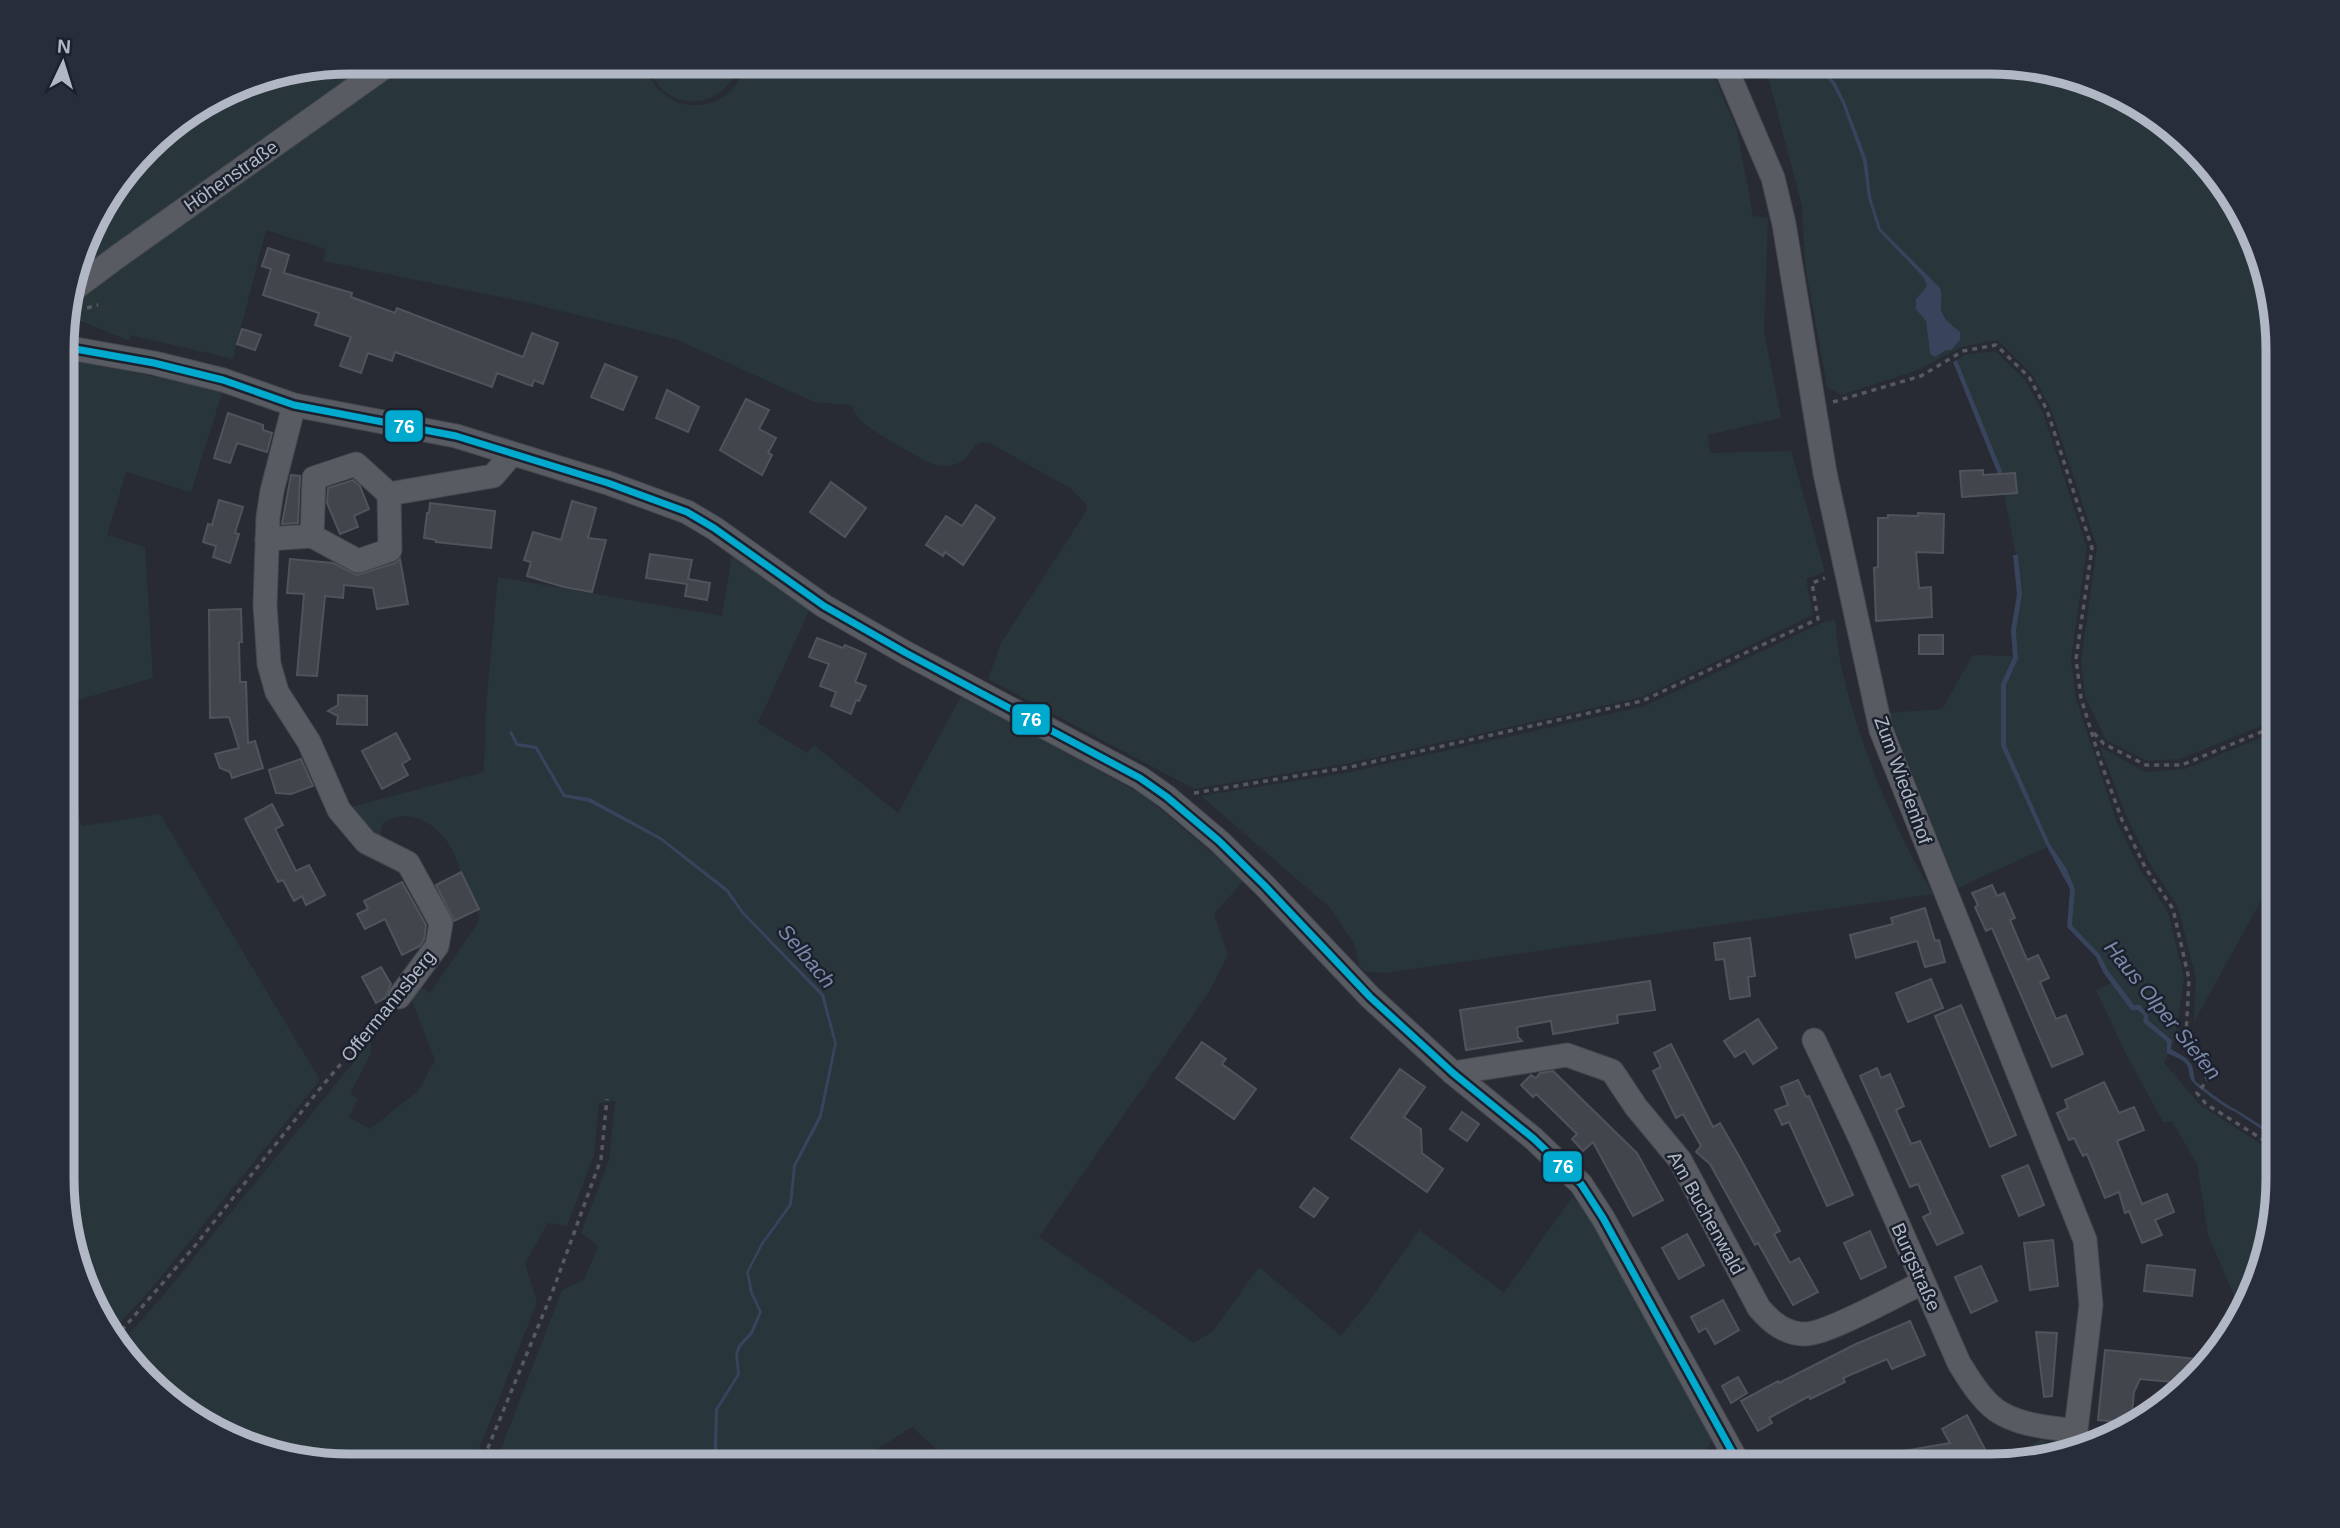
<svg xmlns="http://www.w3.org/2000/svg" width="2340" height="1528" font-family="Arial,sans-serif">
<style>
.green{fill:#28363c}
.water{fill:#38435c}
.building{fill:#42454c;stroke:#50535b;stroke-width:2}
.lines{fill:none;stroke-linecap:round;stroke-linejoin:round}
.minor-casing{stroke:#46484e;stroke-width:25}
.path{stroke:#56595f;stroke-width:3.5;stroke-dasharray:5 5;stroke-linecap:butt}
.minor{stroke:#585b62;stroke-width:23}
.bus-1-casing{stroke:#1c212e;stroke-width:12}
.bus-1{stroke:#00a9ce;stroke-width:7}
.labels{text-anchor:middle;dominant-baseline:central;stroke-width:5;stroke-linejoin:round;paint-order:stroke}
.street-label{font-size:19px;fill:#b2b7c5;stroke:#1c212e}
.water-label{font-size:21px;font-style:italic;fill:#7c89aa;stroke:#1c212e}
.rim{fill:none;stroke:#b2b7c5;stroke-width:9}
.line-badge{stroke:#1c212e;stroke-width:2.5}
.badge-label{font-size:19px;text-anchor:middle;font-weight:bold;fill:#fff}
</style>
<rect width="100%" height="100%" fill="#282b33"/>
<g class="green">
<path d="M350,61H382L73,281L91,222L159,133L240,83Z"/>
<path d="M403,61L485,63L486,61H644C658,120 732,120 747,61H1708L1737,130L1753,216L1768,218L1764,332L1781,418L1708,435L1710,453L1791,451L1825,572L1806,579L1813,615L1642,697L1350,763L1194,789L988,679L1001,643L1087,510V505L1070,488L990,443C968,439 975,458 956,464C949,467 943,467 935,465C924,461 866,428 859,419C856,415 854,410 851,405L814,402L678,340L521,301L323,261L326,249L266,230L233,359L130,335V341L74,318L69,314L68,305L71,299Z"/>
<path d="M648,61H741C725,114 659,116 648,61Z"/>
<path d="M1764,61H1813L1832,84L1842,103L1863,161L1868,198L1878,230L1924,278L1927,286L1916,299L1926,321L1930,354C1946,354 1951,344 1960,332C1952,325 1941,318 1941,307C1941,298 1943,296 1939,288L1881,229L1871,197L1867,160L1835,82L1817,61H1991L2083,76L2151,110L2240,206L2278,331V719L2180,759L2147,761L2106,740L2085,696L2081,660L2097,547L2051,409L2032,374L1998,340L1961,347L1918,370L1841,395L1827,387L1805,265L1802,206Z"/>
<path d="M1995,351L2025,380L2043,413L2087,548L2071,659L2076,699L2116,820L2139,868L2168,912L2184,978L2175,1040L2171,1049L2172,1039C2159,1029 2146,1019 2135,1006C2112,980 2098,949 2072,925L2075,889L2050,844L2006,745V685L2018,659L2016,631L2022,594L2018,555H2016L2004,494L2017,493L2015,474H2003L1957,360L1965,355Z"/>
<path d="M64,359L223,390L191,492L126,472L107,535L145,547L153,678L64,704Z"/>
<path d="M732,554L810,609L758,723L807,753L814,745L898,813L961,696L1145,796L1244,880L1214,914L1228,955L1209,992L1039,1237L1194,1343L1213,1331L1259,1267L1341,1336L1367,1304L1419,1230L1504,1293L1572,1197L1592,1217L1712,1440L1697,1466L952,1467L953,1464L912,1427L852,1465L853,1467H717L718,1410L740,1375L738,1354L741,1347L753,1334L762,1312L753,1292L749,1272L763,1245L792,1205L796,1166L822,1117L837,1042L824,994L744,912L728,889L661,837L590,798L565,794L537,746H516L535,749L563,796L589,801L660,840L726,892L742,914L821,996L834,1043L819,1115L793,1165L789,1204L761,1243L746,1272L750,1293L759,1312L750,1332L738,1345L735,1354L737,1374L715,1409L714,1467H494L562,1290L584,1280L598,1246L581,1233L609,1160L615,1101L599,1103L594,1155L567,1226L548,1223L525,1263L537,1302L472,1467H349L257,1452L189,1418L120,1344L161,1298L371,1041V1053L350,1094L358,1099L349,1117L370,1129L418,1091L435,1060L410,996L418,985L430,993L479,921C479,904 469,891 462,875C458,866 456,857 452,849C438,824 409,806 383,823L380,837L363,825L347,808L484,772L486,708L498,577L722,616Z"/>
<path d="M1835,620C1837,638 1839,657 1843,674C1860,746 1895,832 1933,894L1385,973L1364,971L1359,965L1354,943L1329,907L1201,796L1351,772L1645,706L1824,622Z"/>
<path d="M1973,655L2013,656L2001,684V746L2047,847L1958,888L1888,713L1942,709Z"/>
<path d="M2278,731V788L2270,789L2268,888L2194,1022L2196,978L2178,907L2149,862L2126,815L2100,747L2145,772L2185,769Z"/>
<path d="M64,770L82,826L160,814L320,1080L152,1288L110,1334L100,1323L64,1216Z"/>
<path d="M2112,983L2131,1009L2138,1010L2144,1016V1022L2167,1042L2168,1054L2164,1063L2200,1105L2278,1155V1197L2264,1271L2242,1315L2208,1234L2197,1164L2172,1121L2163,1122L2125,1052L2096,990Z"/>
<path d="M2042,1439L2055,1452L2009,1466H1990Z"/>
</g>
<g class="water">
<path d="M1813,61H1817L1835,82L1845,102L1867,160L1871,197L1881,229L1940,288C1943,296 1941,298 1941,307C1941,318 1952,325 1960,332V340L1951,350H1946L1935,357L1930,354L1926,321L1916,309V299L1927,286L1924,278L1878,230L1868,198L1863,161L1842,103L1832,84Z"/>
<path d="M1957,360L2002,471L2003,474H1998L1953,362Z"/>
<path d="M2013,555H2018L2022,594L2016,631L2018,659L2006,685V745L2050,844L2066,868L2075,889L2072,925L2100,955L2107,969L2134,1005H2140L2148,1015V1020L2172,1040L2171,1049L2186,1058L2192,1065L2195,1081C2203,1087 2227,1106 2235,1109L2278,1136V1140L2234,1111C2228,1110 2196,1087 2192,1081C2188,1076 2190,1070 2187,1065C2183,1059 2173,1056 2167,1053V1042L2143,1022L2144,1016L2138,1010H2131L2103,972L2096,957L2067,927L2070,889L2046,845L2001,746V684L2013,657L2011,630L2017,594Z"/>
<path d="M512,731L518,743L537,746L565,794L590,798L661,837L728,889L744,912L824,994L837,1043L822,1117L796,1166L792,1205L763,1245L749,1272L753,1292L762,1312L753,1334L741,1347L738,1354L740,1375L718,1410L717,1467H714L713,1462L715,1409L737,1374L735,1354L738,1345L750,1332L759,1312L750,1293L746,1272L761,1243L789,1204L793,1165L819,1115L834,1043L821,996L742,914L726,892L660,840L589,802L563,797L535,749L516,746L509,732Z"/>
</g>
<g class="building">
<path d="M268,248L289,255L284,273L352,293L351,297L395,313L397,308L523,357L532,333L558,343L543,384L534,380L532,386L497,373L492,387L395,352L392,361L368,353L361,373L340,366L351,337L315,325L319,313L263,295L271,269L262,266Z"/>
<path d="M242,329L261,335L255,350L237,344Z"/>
<path d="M605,364L637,377L623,410L591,397Z"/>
<path d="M667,390L699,407L688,432L656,418Z"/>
<path d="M746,399L769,410L759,429L776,438L768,453L772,455L762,475L720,450Z"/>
<path d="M228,413L263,425V430L272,433L267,452L237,443L230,463L214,458Z"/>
<path d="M1983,470V475L2015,473L2017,493L1962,497L1960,471Z"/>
<path d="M291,475L300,476L298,523L282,524Z"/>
<path d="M353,480L360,486L369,509L354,516L358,527L340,534L327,503L328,488Z"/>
<path d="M831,482L866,508L845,537L810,512Z"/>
<path d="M219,500L243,507L235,533L239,534L230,563L213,557L216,546L203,542L208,524L212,525Z"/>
<path d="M572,501L596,508L588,538L606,540L592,592L564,587L527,576L531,562L524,560L533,532L561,540Z"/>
<path d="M430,503L495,511L491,548L436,542V540L424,538L427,513H429Z"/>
<path d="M976,505L995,518L963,565L945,552L943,556L926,545L946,516L962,526Z"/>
<path d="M1918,513L1944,514L1943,553L1916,552L1919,588L1931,587L1932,617L1876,621L1874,568L1878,567V518H1888V515L1918,516Z"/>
<path d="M650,554L692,560L688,579L710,583L707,600L685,596L687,584L646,578Z"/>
<path d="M290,559L333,563L357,575L395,563L400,559L408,604L377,609L373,588L344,585L343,598L325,596L317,676L297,675L304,594L287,593Z"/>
<path d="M241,609L242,642H239L240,682H246L248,743L255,741L263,768L232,778L230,772L220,768L215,754L239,748L229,717L210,718L209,610Z"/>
<rect x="1919" y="635" width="24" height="19"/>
<path d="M817,638L843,648L845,645L866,654L855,682L866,686L859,701L856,700L851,714L831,706L836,692L820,686L829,664L809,657Z"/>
<path d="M338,695L367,696V725L337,724L338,716L328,711L338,705Z"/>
<path d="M396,733L410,759L402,764L408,775L382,789L362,751Z"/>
<path d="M301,759L313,786L291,794L276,793L269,770Z"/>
<path d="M272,804L283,825L275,829L296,871L309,865L325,895L306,905L302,896L294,901L283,880L278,882L245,819Z"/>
<path d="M461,872L479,909L454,921L436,885Z"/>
<path d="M402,882L426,925L424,940L420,946L402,955L385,919L365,929L357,914L368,909L364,901Z"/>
<path d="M1992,885L1997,896L2004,893L2015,918L2010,920L2027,960L2038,955L2049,978L2040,982L2056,1019L2066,1015L2083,1054L2052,1067L1992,928L1986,931L1975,907L1978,905L1972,893Z"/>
<path d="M1925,908L1935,941L1939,940L1945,962L1925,967L1917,941L1856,958L1850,935L1893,924L1891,918Z"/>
<path d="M1750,938L1755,976L1748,977L1750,996L1730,999L1724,959L1716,960L1714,943Z"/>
<path d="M381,967L391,984L385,998L376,1003L362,977Z"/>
<path d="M1931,979L1943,1008L1908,1022L1896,993Z"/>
<path d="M1650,981L1655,1010L1617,1015L1618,1023L1553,1034L1551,1021L1517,1027L1518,1037L1522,1041L1466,1050L1460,1010Z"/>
<path d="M1961,1005L2016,1135L1990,1147L1935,1016Z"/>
<path d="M1758,1019L1777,1048L1753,1064L1745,1051L1735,1057L1724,1041Z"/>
<path d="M1202,1042L1226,1059L1222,1064L1256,1089L1234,1119L1176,1078Z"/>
<path d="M1671,1044L1713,1127L1720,1123L1739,1156L1780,1231L1774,1234L1790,1263L1799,1258L1818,1292L1793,1305L1758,1243L1755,1245L1710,1164L1696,1152L1701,1146L1683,1114L1676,1118L1653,1071L1661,1067L1654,1053Z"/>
<path d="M1877,1068L1881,1078L1890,1074L1904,1106L1896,1110L1911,1144L1920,1141L1963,1233L1937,1245L1923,1217L1931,1213L1918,1184L1910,1187L1860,1076Z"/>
<path d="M1400,1069L1425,1087L1404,1117L1421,1129L1422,1153L1443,1169L1427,1192L1351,1138Z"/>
<path d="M1553,1071L1637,1153L1663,1200L1633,1216L1593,1142L1583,1151L1572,1139L1577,1134L1536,1094L1533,1097L1521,1085L1531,1075L1536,1078L1540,1073Z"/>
<path d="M1798,1080L1806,1097L1809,1096L1853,1195L1827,1206L1789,1122L1782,1125L1775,1110L1788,1105L1781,1087Z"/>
<path d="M2104,1082L2119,1113L2134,1107L2144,1130L2117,1141L2142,1204L2167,1194L2174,1212L2155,1220L2162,1235L2142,1243L2129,1211L2125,1213L2119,1192L2105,1198L2087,1154L2083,1156L2074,1138L2069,1140L2057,1113L2068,1108L2065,1100Z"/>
<path d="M1462,1112L1479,1124L1467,1141L1450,1129Z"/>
<path d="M2028,1165L2044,1205L2019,1216L2002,1176Z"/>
<path d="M1314,1188L1328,1198L1314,1217L1300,1207Z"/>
<path d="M1870,1231L1886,1267L1861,1279L1844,1243Z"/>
<path d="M1687,1234L1704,1265L1679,1279L1662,1248Z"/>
<path d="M2053,1240L2058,1286L2030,1290L2024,1243Z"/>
<path d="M2147,1265L2195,1270L2192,1296L2144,1291Z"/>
<path d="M1981,1266L1997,1301L1971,1313L1955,1277Z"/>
<path d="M1723,1300L1739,1330L1715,1344L1706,1328L1699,1332L1691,1317Z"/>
<path d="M1910,1321L1925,1355L1892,1369L1887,1359L1843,1378L1845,1382L1810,1399L1809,1396L1769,1418L1772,1423L1758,1431L1741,1401L1778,1381L1779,1383L1856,1344Z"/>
<path d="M2036,1332L2057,1333L2052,1396L2044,1397Z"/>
<path d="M2105,1350L2138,1353L2207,1360L2183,1383L2140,1379L2134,1392L2131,1423L2098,1420Z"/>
<path d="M1738,1377L1747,1393L1731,1403L1722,1386Z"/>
<path d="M1967,1415L1987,1453L1961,1466H1906L1903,1451L1950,1443L1942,1429Z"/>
</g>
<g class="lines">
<defs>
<g id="minor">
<path d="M1723,61L1773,178L1784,224L1825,473L1881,730L2085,1240L2091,1305L2074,1446"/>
<path d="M70,292L117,257L393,61"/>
<path d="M64,347L154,363L223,380L294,405L456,436L608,483L687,512L714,528L824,606L906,653L1140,778L1167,797L1219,841L1264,885L1370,997L1453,1073L1534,1139L1581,1184L1603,1218L1740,1466"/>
<path d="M294,405L272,491L268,517L265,605L269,664L277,692L309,742L339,810L366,842L408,863L441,923L437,946L399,997"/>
<path d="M312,536L358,561L390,550L389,494"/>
<path d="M267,539L312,536L314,478L356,464L389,494L493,476L512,454"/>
<path d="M1814,1040L1861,1140L1959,1363C1969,1379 1980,1398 1996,1410C2019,1426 2049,1427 2076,1431"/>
<path d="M1453,1073L1567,1055L1612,1071L1636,1107L1680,1160L1759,1308C1771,1322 1785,1334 1805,1334C1828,1334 1898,1294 1922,1283"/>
</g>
</defs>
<use href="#minor" class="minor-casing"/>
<g class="path">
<path d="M87,308L98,305"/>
<path d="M1833,402L1921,376L1963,351L1996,345L2029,377L2047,410L2092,548L2076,659L2081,698L2100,760L2122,820L2145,867L2173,909L2189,979L2186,1036L2208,1080L2197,1093L2206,1104L2278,1149"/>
<path d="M2094,733L2104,744L2146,765H2182L2278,725"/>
<path d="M1194,793L1350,767L1642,701L1818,619L1812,583L1825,578"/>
<path d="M115,1338L194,1247L318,1091L385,1011"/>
<path d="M480,1467L552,1293L601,1159L607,1099"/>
</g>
<use href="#minor" class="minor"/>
<defs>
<path id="bus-1" d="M64,347L154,363L223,380L294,405L456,436L608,483L687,512L714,528L824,606L906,653L1140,778L1167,797L1219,841L1264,885L1370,997L1453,1073L1534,1139L1581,1184L1603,1218L1740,1466"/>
</defs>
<use href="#bus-1" class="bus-1-casing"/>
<use href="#bus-1" class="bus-1"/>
</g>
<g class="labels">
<g class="street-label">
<text transform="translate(231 176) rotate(-35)">Höhenstraße</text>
<text transform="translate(1903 780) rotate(70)">Zum Wiedenhof</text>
<text transform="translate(388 1006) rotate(-51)">Offermannsberg</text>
<text transform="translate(1706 1213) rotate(61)">Am Buchenwald</text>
<text transform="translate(1916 1267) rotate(66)">Burgstraße</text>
</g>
<g class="water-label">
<text transform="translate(807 956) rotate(50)">Selbach</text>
<text transform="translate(2163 1010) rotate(51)">Haus Olper Siefen</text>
</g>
</g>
<path d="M0 0H2340V1528H0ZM350 74H1990A276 276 0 0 1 2266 350V1178A276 276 0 0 1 1990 1454H350A276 276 0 0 1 74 1178V350A276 276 0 0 1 350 74Z" fill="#282d3a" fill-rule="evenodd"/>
<path class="rim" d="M350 74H1990A276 276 0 0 1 2266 350V1178A276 276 0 0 1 1990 1454H350A276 276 0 0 1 74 1178V350A276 276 0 0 1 350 74Z"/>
<g class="line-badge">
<rect x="384" y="409" width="40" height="34" rx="7" fill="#00a9ce"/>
<rect x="1011" y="703" width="40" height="33" rx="7" fill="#00a9ce"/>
<rect x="1542" y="1150" width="41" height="33" rx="7" fill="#00a9ce"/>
</g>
<g class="badge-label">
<text x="404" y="433">76</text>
<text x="1031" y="726">76</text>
<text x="1563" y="1173">76</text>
</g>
<g transform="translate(63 63) rotate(4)" stroke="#1c212e" stroke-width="5" paint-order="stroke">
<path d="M0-5L12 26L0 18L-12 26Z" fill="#b2b7c5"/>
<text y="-10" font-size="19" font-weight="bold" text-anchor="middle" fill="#b2b7c5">N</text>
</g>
</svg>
